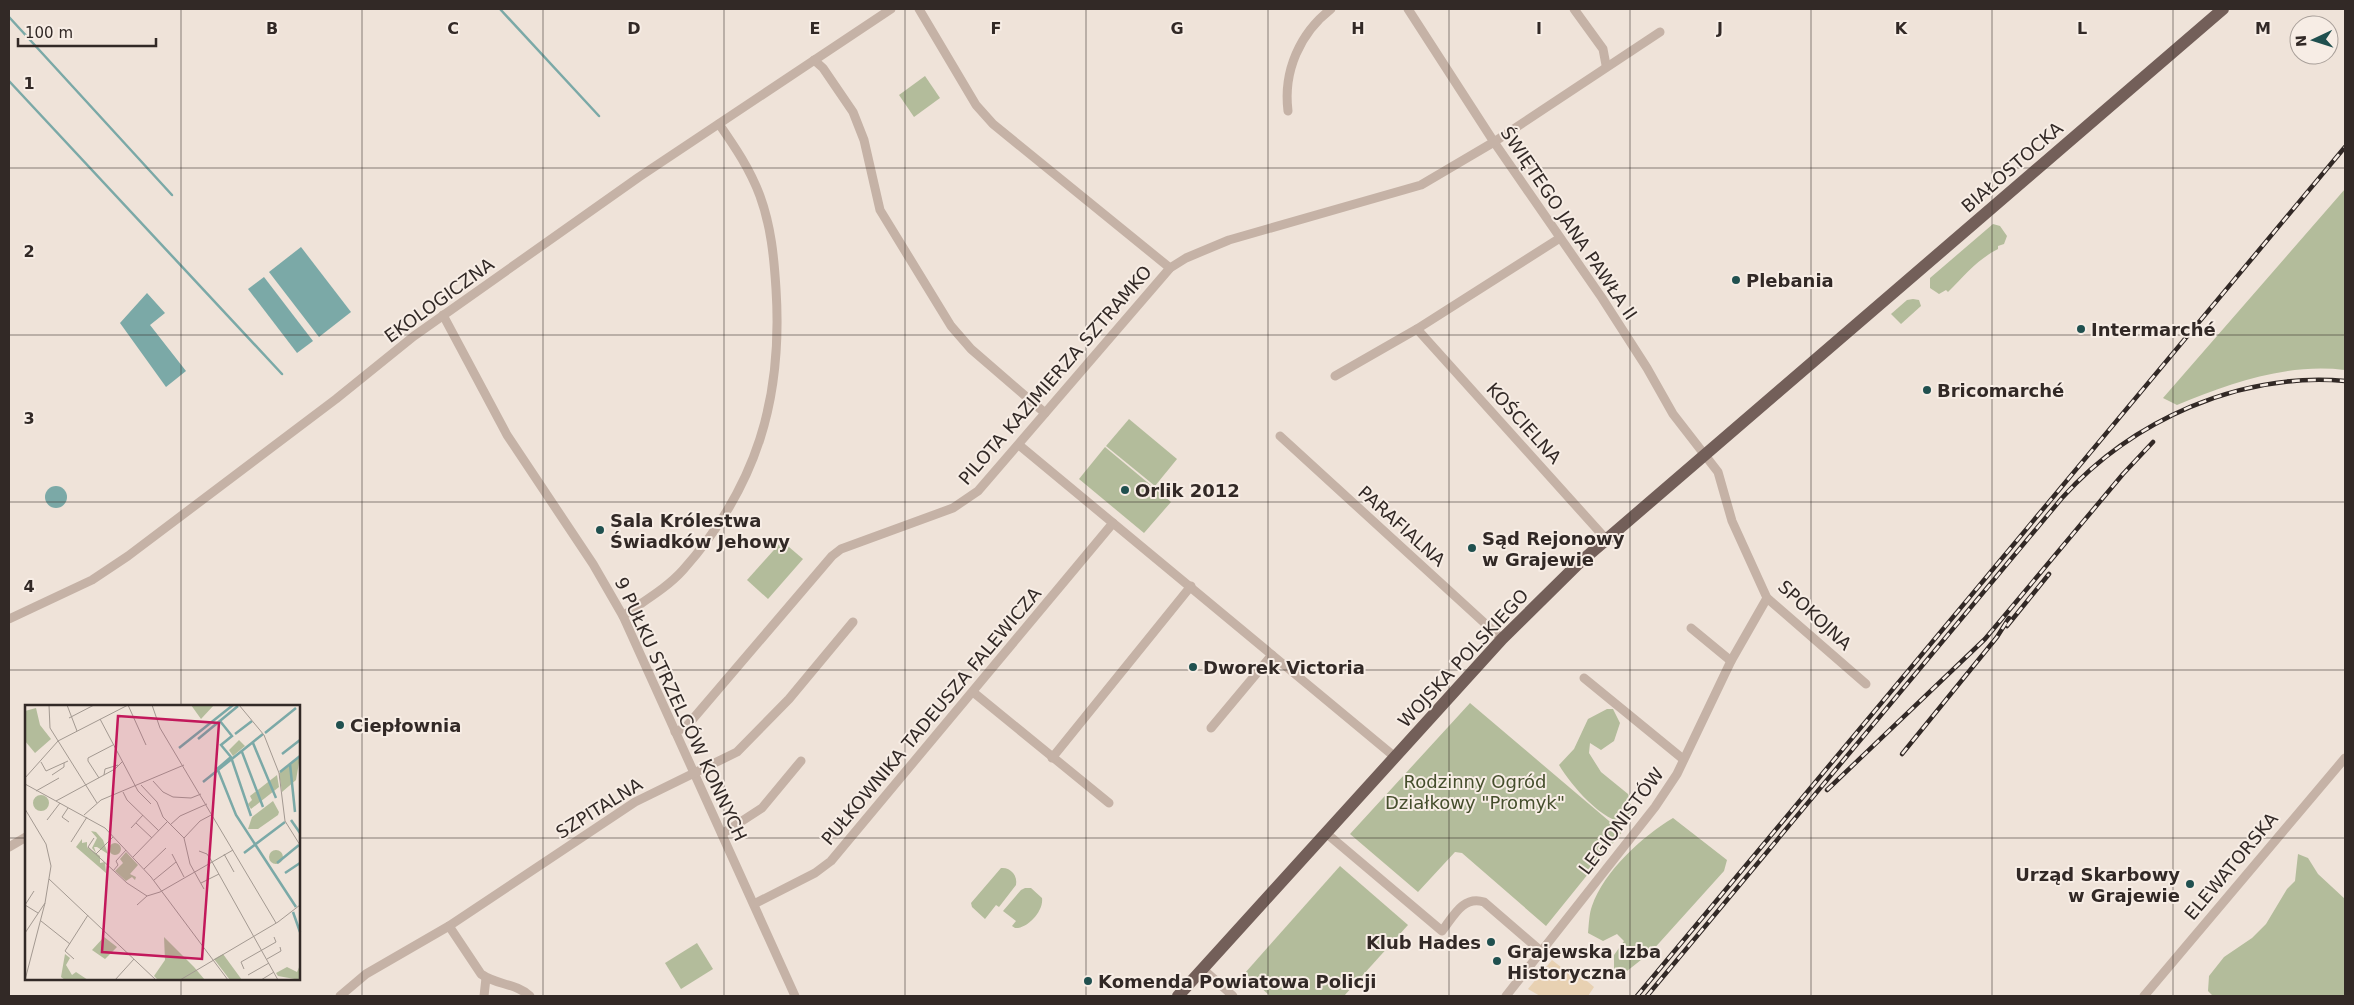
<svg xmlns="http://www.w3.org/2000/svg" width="2354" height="1005" font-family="'DejaVu Sans',sans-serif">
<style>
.green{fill:#b3bc9b}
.sand{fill:#e8d1b2}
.water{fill:#7ba9a7}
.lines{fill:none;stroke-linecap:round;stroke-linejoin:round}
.stream{stroke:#7ba9a7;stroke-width:2.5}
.street{stroke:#c5b2a6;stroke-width:9}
.primary{stroke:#735f59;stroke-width:12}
.rail-casing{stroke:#322926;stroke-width:4.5}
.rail{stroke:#f7ede5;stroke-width:2.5;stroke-dasharray:8;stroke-linecap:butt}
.grid{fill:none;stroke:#322926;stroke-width:1;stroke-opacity:0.55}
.poi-dot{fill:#20504f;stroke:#f7ede5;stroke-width:2}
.labels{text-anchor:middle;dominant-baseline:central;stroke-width:4;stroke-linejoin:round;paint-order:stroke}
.street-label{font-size:18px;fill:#322926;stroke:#f7ede5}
.poi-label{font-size:18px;font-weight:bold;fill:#322926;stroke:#f7ede5;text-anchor:start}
.park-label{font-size:18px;fill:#454e2c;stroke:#f7ede5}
.inset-river{fill:none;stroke:#7ba9a7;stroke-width:2.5}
.inset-road{fill:none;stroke:#a39991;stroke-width:1}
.view{fill:#c2185b;fill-opacity:0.15;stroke:#c2185b;stroke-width:2.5}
.inset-edge{fill:none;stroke:#322926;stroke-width:2.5}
.grid-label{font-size:16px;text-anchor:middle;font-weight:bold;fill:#322926;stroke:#f7ede5;stroke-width:4;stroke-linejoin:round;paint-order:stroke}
</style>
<rect width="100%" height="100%" fill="#efe3d9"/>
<g class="green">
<path d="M925,76L940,98L914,117L899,95Z"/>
<path d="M2345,189V370C2287,363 2230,383 2177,405L2163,398Z"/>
<path d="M1993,224L2000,226L2007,236L2004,244L1998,246V249C1978,259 1965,275 1948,292L1946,290L1939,294L1930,288V278Z"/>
<path d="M1913,299L1919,300L1921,306L1901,324L1891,314L1907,300Z"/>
<path d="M1129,419L1177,459L1155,486L1106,446Z"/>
<path d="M1105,447L1171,502L1144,533L1079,479Z"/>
<path d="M782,541L803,559L768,599L747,580Z"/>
<path d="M1470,703L1622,832L1546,926L1462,853L1455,852L1418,892L1350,834Z"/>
<path d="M1607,709H1613L1620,723L1614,741L1601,750L1590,743L1589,753L1601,772L1628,794L1634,814L1627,823C1603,823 1571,785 1559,765L1574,749L1588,719Z"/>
<path d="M1673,818L1727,860L1724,871L1651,952L1622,975L1614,969V955L1624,941L1617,934L1603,941L1588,933C1589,924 1589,914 1592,906C1604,871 1643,836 1673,818Z"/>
<path d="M2298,854L2308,858L2318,874L2345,899V996H2213L2208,991L2209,976L2224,957L2252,938L2266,924L2287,889L2295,881Z"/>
<path d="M1340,866L1408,925L1344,996H1270L1245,973Z"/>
<path d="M1001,868C1010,867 1018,875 1016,885L999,907L996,905L985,919L972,907L971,903Z"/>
<path d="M1025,888H1031L1042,898C1044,911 1027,929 1015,928L1012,926L1016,921L1003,911L1021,890Z"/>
<path d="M697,943L713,969L681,989L665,963Z"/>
</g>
<path class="sand" d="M1552,960L1571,975L1581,976L1594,987L1588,996H1540L1528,989Z"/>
<g class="water">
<path d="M301,247L351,312L319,337L269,272Z"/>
<path d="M264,277L313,341L297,353L248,289Z"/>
<path d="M147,293L165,313L150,325L186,371L166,387L120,323Z"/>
<circle cx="56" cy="497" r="11"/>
</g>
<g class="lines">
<g class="stream">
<path d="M500,9L599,116"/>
<path d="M9,17L172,195"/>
<path d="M9,81L282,374"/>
</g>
<g class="street">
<path d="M919,9L976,105L993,124L1170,268"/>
<path d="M1408,9L1494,142L1602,298L1647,368L1673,414L1718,472L1732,521L1767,598L1866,684"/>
<path d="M1574,9L1603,49L1606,65"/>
<path d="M814,60L823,68L853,112L864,140L880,210L951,326L971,349L1045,413"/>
<path d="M1288,111C1283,71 1300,33 1331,9"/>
<path d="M443,315L507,435L593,564L623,616L795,996"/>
<path d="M1417,329L1606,539"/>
<path d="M1335,376L1417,329L1560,238"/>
<path d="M1280,436L1502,639"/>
<path d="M1019,445L1395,757"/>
<path d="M623,616C642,602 666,589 683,570C757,487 783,398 776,289C774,257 771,226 760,196C750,169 735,147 719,124"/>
<path d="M9,619L92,580L128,556L336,399L414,336L639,177L891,9"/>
<path d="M1691,628L1731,661"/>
<path d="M1584,678L1683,759"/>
<path d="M973,692L1109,803"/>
<path d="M1211,728L1272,655"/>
<path d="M675,732L686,727L832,556L841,549L953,508L978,491L1170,268L1186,258L1229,240L1421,185L1494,142L1660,32"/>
<path d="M1052,758L1191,586"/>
<path d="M1326,833L1442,931C1453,917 1463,895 1484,902L1542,952"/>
<path d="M722,834L762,808L801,761"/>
<path d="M9,847L26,837"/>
<path d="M754,904L815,873L831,861L1113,523"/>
<path d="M449,926L481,974C496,985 516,983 530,996"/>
<path d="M1203,969L1233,996"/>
<path d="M340,996L366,974L449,926L635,802L737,752L789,699L853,622"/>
<path d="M484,996L486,978"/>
<path d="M1506,996L1655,807L1677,774L1731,661L1767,598"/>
<path d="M2144,996L2345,758"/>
</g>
<path class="primary" d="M1178,996L1502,639L1578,564L2223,9"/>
<defs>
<g id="rail">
<path d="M2007,626L2049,574"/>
<path d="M1902,754L1997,637L2009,618"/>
<path d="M1827,790L1985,639L2123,474L2153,442"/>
<path d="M1637,996L2345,147"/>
<path d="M1647,996L2062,498C2132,420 2240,372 2345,381"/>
</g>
</defs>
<use href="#rail" class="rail-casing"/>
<use href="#rail" class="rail"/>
</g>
<path class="grid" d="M181,9V706M362,9V996M543,9V996M724,9V996M905,9V996M1086,9V996M1268,9V996M1449,9V996M1630,9V996M1811,9V996M1992,9V996M2173,9V996M9,168H2345M9,335H2345M9,502H2345M9,670H2345M9,838H26M299,838H2345M181,979V996"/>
<g class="poi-dot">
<circle cx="1736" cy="280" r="5"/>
<circle cx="2081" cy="329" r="5"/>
<circle cx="1927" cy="390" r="5"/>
<circle cx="1125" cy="490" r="5"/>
<circle cx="600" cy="530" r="5"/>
<circle cx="1472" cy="548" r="5"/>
<circle cx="1193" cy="667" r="5"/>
<circle cx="340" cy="725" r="5"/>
<circle cx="2190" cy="884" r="5"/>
<circle cx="1491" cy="942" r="5"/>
<circle cx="1497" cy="961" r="5"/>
<circle cx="1088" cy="981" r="5"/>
</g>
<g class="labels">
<g class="street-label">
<text transform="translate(2012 167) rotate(-41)">BIAŁOSTOCKA</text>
<text transform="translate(1569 223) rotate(56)">ŚWIĘTEGO JANA PAWŁA II</text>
<text transform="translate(439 300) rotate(-36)">EKOLOGICZNA</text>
<text transform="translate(1055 375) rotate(-49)">PILOTA KAZIMIERZA SZTRAMKO</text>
<text transform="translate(1524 423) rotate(48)">KOŚCIELNA</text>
<text transform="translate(1402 526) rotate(42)">PARAFIALNA</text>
<text transform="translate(1815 615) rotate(43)">SPOKOJNA</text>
<text transform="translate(1463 658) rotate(-47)">WOJSKA POLSKIEGO</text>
<text transform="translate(681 709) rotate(65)">9 PUŁKU STRZELCÓW KONNYCH</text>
<text transform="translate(931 716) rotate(-50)">PUŁKOWNIKA TADEUSZA FALEWICZA</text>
<text transform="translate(599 808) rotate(-32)">SZPITALNA</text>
<text transform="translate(1621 821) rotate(-53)">LEGIONISTÓW</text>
<text transform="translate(2231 866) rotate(-50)">ELEWATORSKA</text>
</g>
<g class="poi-label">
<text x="1746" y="280">Plebania</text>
<text x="2091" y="329">Intermarché</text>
<text x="1937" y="390">Bricomarché</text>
<text x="1135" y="490">Orlik 2012</text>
<text x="610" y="520">Sala Królestwa<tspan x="610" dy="21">Świadków Jehowy</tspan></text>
<text x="1482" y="538">Sąd Rejonowy<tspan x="1482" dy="21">w Grajewie</tspan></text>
<text x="1203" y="667">Dworek Victoria</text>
<text x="350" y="725">Ciepłownia</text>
<text x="2180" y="874" text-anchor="end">Urząd Skarbowy<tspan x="2180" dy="21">w Grajewie</tspan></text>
<text x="1481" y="942" text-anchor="end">Klub Hades</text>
<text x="1507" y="951">Grajewska Izba<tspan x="1507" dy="21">Historyczna</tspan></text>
<text x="1098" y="981">Komenda Powiatowa Policji</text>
</g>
<g class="park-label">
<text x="1475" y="781">Rodzinny Ogród<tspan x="1475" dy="21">Działkowy "Promyk"</tspan></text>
</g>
</g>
<g transform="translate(25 705)">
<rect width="275" height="275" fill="#efe3d9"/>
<path d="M166,0H189L176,14ZM11,3L15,20L26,34L10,48L0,36V6ZM214,35L220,41L208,51L204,45ZM275,52L271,75L257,87L254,68ZM252,70L254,82L226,104L223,99L227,95L225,91ZM8 98a8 8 0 1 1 16 0a8 8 0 1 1-16 0ZM248,96L254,107L253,110L233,124H223L227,112ZM66,126L71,127L78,135L83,149L72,142H69L71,148L67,143L72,133ZM57,134V138L62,137V142L75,151V158L80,157L81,168L51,142ZM84 144a6 6 0 1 1 12 0a6 6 0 1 1-12 0ZM244 152a7 7 0 1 1 14 0a7 7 0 1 1-14 0ZM101,147L113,160L105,169L111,172L110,175L107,172L101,176L90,166L98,158L95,154ZM79,232L92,242L80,254L67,245ZM139,232L169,262L180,275H133L129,271L140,255ZM40,249L45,253L41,260L47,270L51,267L63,275H40L36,272ZM198,249L217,275H205L189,254ZM275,260V275L253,271L251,268L262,262L272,267Z" fill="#b3bc9b"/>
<path class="inset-river" d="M240,28L271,3M210,29L227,16M173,34L213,1M228,38L251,93M154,43L208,0M217,47L238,102M257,49L275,35M207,55L226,111M265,59L270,107M192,64L206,52L196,40L207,31L195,16M193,65L211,110L271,202M255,67L275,51M178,77L238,29M266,115L275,128M219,148L260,117M252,158L274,140M260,168L275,158M268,207L275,227"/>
<path class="inset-road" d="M24,0L25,23L72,98M42,0L52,26M103,0L121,40M127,0L135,23L251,218M214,0L239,30L254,68L260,116L275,140M44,13L69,0M75,14L113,86L126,99M63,56V53L88,40M63,56L74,73M16,57L21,66L43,56M27,70L39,62V58M79,70L80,64L93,60M0,73L33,36L103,0M128,76L138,87L148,92L166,93L176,89M0,79L80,123L126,172L203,275M116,80L132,97L138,112L159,133L165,159L179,184M11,86L34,73M98,87L102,95L134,126M31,96L90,64L98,56M43,103L37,112L44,117M0,104L21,139L26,161L20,198L0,228M59,110L76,95L159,60M22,115L35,98M111,118L127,133M145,120L155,111L182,99M106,123L118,110M69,133L63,142L102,178L122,191M159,133L175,116L188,109M46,137L62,112M174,146L182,149L186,155L253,275M71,149L88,132M147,149L159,172M199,149L209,167M108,152L142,117M119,164L141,143M88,166L93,160L91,156L101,145M24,174L131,275M129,175L151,157M176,178L194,169M9,186L0,200L13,208M112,200L122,191L135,187L208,145M16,216L45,239M237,245L251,237L249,232M49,254L40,246L63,210M242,254L256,246L255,242M219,264L216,257L237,245M223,270L244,258M0,275L20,198M90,275L109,254M155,275L253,217L275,200M236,275L249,267"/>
<path class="view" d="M93,11L194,18L177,254L77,247Z"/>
<rect width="275" height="275" class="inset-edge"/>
</g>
<g class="grid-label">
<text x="272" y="34">B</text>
<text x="453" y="34">C</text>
<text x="634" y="34">D</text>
<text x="815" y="34">E</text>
<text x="996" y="34">F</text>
<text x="1177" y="34">G</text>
<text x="1358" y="34">H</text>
<text x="1539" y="34">I</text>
<text x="1720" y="34">J</text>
<text x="1901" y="34">K</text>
<text x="2082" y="34">L</text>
<text x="2263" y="34">M</text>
<text x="29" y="89">1</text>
<text x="29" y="257">2</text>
<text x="29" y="424">3</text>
<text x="29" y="592">4</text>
</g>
<rect width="2354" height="1005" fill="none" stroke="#322926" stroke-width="20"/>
<g transform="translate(2314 40) rotate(266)"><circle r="24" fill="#f7ede5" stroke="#a89f99"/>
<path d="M0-4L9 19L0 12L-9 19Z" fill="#20504f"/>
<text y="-8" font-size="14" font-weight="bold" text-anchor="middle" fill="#322926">N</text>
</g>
<path d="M18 38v8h138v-8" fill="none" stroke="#322926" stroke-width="2.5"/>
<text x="25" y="38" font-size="15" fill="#322926" stroke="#f7ede5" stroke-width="4" paint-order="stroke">100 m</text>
</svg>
